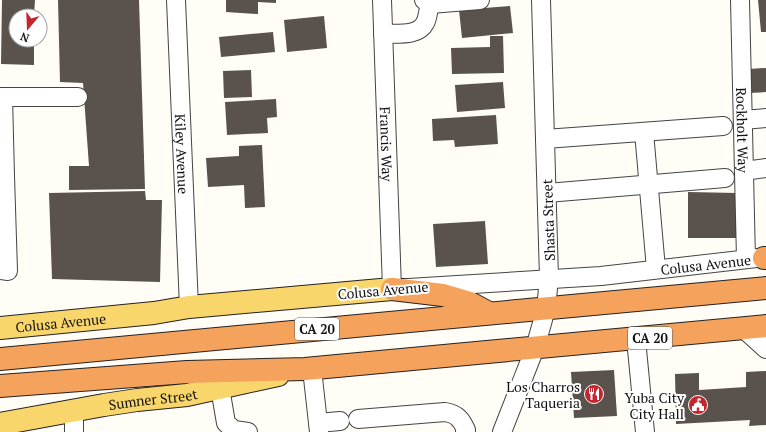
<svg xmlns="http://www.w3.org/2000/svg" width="766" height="432" font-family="'PT Serif',serif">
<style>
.building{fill:#5a524d}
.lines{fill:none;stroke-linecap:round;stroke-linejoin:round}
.minor-casing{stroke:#444;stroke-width:20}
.major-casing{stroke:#222;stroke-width:24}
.highway-casing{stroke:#222;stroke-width:24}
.minor{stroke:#fff;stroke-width:18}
.major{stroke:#f9d66b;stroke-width:22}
.highway{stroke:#f5a25d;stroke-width:22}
.labels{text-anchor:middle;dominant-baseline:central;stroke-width:4;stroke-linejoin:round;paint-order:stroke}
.shield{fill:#fff;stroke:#585858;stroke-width:1}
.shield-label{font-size:13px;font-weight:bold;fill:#111}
.street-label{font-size:14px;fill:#111;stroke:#fff}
.poi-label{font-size:14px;fill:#111;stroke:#fff;text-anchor:end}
</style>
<rect width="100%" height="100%" fill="#fffdf5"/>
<g class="building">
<path d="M2,0H35L34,16H16V40H34V65L1,64Z"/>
<path d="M58,0H139L145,189L69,190V166H89L83,83L60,82Z"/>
<path d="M226,0H276V3L258,2V14L226,12Z"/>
<path d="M758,0H766V32H761Z"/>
<path d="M510,6L513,33L462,38L459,10Z"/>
<path d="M324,16L327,48L287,52L284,20Z"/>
<path d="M273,32L275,52L221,57L219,37Z"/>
<path d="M490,36H503L504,73L452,74L451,48L490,47Z"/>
<path d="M766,68V92L750,93L748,69Z"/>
<path d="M251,70L252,97L224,98L223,71Z"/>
<path d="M503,82L505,108L457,112L455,85Z"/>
<path d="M276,99L277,117L267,118L268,133L227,135L225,102Z"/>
<path d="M496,115L498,144L455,147L454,140L433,141L432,119Z"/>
<path d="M262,145L265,207L245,208L244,185L208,187L206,158L239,156V146Z"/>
<path d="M145,191L146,200H162L160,282L52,279L49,193Z"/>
<path d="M688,192L737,193V238H688Z"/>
<path d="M485,221L488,264L436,267L433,224Z"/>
<path d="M614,370L617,416L574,418L571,372Z"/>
<path d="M766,371V425L749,426L750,420L676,424L675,374L699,373V390L746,387V372Z"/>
</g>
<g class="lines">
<defs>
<g id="minor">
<path id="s1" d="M176,0L189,307"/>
<path id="s2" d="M382,0L392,289L601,276L766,257"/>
<path d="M424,0L430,4L480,0"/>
<path id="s3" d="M740,0L746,259"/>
<path d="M383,34C396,33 418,37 425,23C428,18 428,10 430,4"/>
<path d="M0,97H78"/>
<path d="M3,97L5,176"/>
<path d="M743,120L766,118"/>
<path d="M644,132L656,269"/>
<path d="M545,139L723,126"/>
<path d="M744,171L766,168"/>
<path d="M0,176H5L8,271L0,270"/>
<path d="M547,193L725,178"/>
<path d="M744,329L766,349"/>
<path d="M636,339L645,432"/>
<path d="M312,369L319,432"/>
<path d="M220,388L226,423L234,430L248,432"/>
<path d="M74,411V432"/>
<path d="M358,419L445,412C457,414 461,419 466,430L465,432"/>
<path d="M318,423L340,421"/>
<path d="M502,432L535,348L546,309L549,278L541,0"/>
</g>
<g id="major">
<path id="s4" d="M0,328L154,313L189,307L392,289"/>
<path id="s5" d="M0,424L104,405L137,400L187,395L278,375"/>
</g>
<g id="highway">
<path d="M764,258H766"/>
<path d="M392,289L443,295L470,303L487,312"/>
<path d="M0,359L766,288"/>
<path d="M0,386L187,372L305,369L766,326"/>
</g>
</defs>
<use href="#minor" class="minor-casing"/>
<use href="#major" class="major-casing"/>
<use href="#highway" class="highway-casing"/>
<use href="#minor" class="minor"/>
<use href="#major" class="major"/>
<use href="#highway" class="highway"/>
</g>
<defs>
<symbol id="restaurant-disc" viewBox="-11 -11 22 22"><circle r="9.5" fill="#c4262e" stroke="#fff"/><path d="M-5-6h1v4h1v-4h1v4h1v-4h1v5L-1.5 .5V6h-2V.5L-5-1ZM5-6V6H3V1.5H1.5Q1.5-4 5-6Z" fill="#fff"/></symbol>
<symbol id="civic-disc" viewBox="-11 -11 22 22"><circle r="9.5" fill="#c4262e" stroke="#fff"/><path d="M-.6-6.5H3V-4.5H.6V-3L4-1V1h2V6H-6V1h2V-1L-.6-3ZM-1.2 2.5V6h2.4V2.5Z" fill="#fff"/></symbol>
</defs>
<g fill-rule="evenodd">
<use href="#restaurant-disc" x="583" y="383" width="22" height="22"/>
<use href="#civic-disc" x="687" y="394" width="22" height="22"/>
</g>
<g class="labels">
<g class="shield">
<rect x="295" y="318" width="44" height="22" rx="3"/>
<rect x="628" y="327" width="44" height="22" rx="3"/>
</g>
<g class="shield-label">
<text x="317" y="329">CA 20</text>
<text x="650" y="338">CA 20</text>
</g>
<g class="street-label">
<text stroke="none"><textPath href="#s3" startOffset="130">Rockholt Way</textPath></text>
<text stroke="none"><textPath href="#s2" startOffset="144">Francis Way</textPath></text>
<text stroke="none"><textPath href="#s1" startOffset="154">Kiley Avenue</textPath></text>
<text transform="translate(548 220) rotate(-92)">Shasta Street</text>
<text stroke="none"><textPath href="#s2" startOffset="604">Colusa Avenue</textPath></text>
<text transform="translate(383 290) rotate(-5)">Colusa Avenue</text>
<text stroke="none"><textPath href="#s4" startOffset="61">Colusa Avenue</textPath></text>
<text stroke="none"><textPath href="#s5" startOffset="155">Sumner Street</textPath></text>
</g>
<g class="poi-label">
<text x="580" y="386">Los Charros<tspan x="580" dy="16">Taqueria</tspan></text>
<text x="684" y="397">Yuba City<tspan x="684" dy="16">City Hall</tspan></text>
</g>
</g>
<g transform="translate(28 28) rotate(199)"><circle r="19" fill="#ffffff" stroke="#a0a0a0"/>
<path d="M0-3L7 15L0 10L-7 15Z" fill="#c4262e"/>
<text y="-6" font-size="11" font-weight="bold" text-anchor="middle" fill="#111111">N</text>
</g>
</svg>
